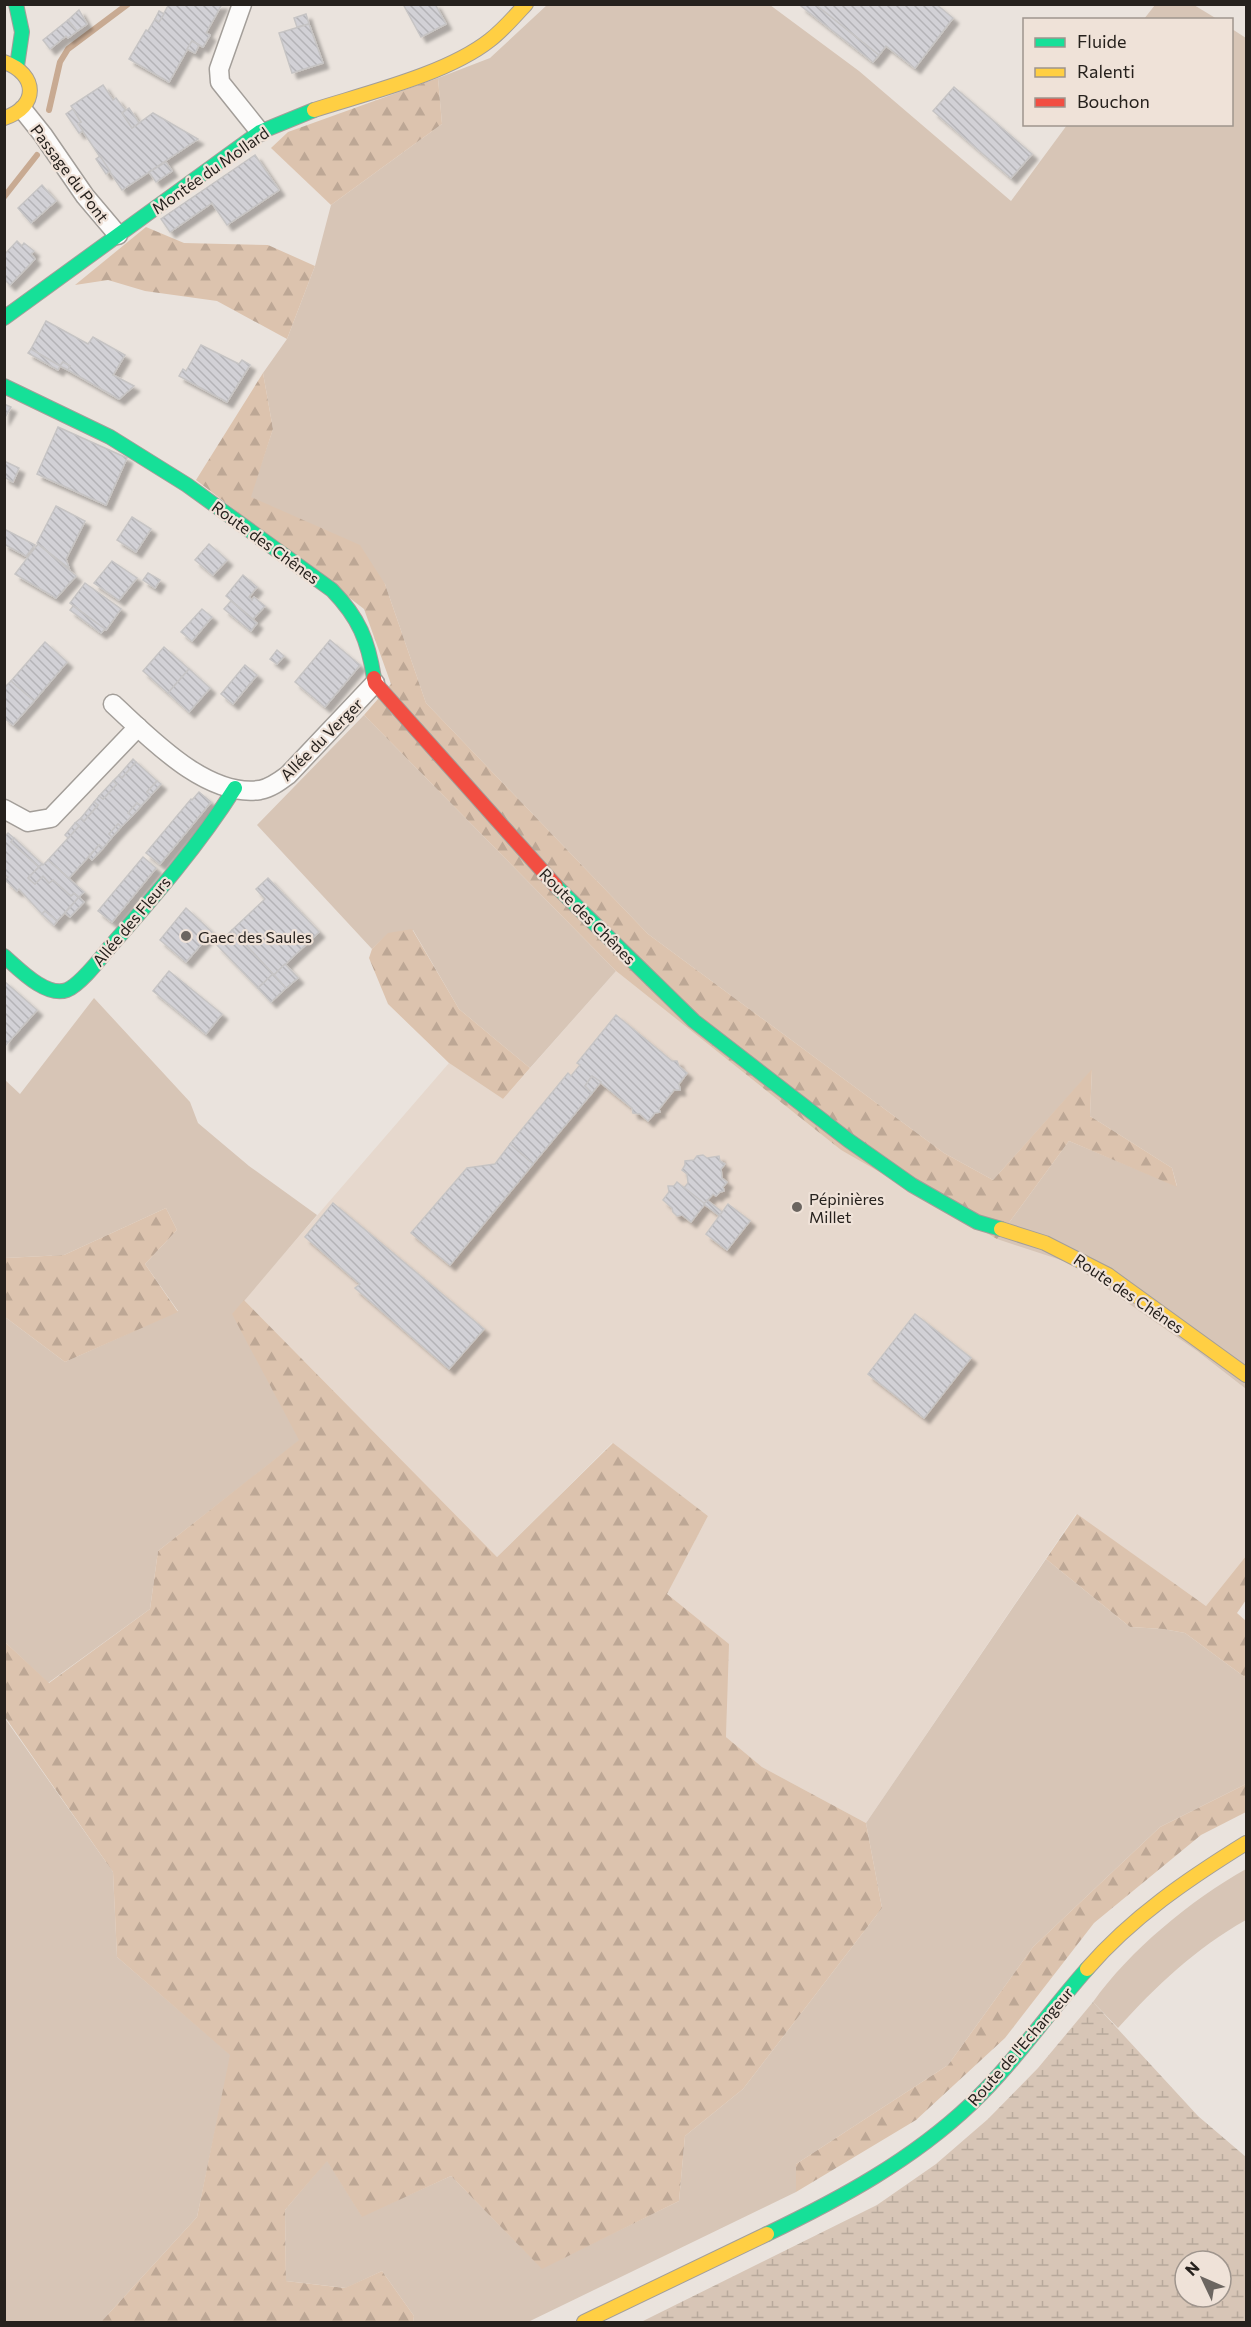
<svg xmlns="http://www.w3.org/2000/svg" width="1251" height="2327" font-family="Commissioner,sans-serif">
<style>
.built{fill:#e6d8cd}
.green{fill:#d7c5b6}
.forest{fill:url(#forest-firs)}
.wetland{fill:url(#wetland-marsh);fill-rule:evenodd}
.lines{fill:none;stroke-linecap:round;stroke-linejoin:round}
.stream{stroke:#c8aa92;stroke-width:6}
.building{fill:url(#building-back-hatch);stroke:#c6c4c4;stroke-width:1.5;filter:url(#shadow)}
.street-casing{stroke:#a39e99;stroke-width:21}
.fast-casing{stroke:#a39e99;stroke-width:16}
.slow-casing{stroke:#a39e99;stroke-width:16}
.jam-casing{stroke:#a39e99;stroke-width:16}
.street{stroke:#fcfbfa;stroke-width:18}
.fast{stroke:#16e098;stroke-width:14}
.slow{stroke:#ffcf43;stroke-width:14}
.jam{stroke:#f24e42;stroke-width:14}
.poi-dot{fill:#6b6560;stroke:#efe2d8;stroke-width:2}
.labels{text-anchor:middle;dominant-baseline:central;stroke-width:4.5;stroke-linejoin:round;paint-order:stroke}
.street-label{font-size:16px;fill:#26211d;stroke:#efe2d8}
.poi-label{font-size:16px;fill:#26211d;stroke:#efe2d8;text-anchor:start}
</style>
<defs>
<pattern id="forest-firs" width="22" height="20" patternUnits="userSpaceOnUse" patternTransform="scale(1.5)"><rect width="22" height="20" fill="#dcc3ae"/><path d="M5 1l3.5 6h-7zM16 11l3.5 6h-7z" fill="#bda795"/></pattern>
<pattern id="wetland-marsh" width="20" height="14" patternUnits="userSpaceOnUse" patternTransform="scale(1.5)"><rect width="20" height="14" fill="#d7c5b6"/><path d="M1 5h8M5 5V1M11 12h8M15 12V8" fill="none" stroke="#b8a99c"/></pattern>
<pattern id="building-back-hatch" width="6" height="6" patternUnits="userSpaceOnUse" patternTransform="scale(1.5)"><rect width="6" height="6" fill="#d2d1d6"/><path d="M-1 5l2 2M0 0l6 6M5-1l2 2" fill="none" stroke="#b4b3b7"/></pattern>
<filter id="shadow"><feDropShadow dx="5.5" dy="5.5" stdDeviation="1.5" flood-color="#0004"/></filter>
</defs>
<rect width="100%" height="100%" fill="#eae3dd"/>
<path class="built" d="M616,971L841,1150L1070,1263L1197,1351L1246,1389V1556L1206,1606L1076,1514L866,1823L762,1767L726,1737L728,1644L666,1595L708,1516L612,1443L497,1557L244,1300L449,1063L503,1099Z"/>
<g class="green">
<path d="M547,5H770L859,71L1011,201L1067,125L1232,124V29L1246,38V1389L1197,1351L1070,1263L997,1239L1069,1141L1177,1186L1172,1168L1090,1116L1092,1070L993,1180L944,1153L648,934L426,703L385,584L250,497L273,429L263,373L287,339L315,266L331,205L442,124L438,78L490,58Z"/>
<path d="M1155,5H1194L1217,19H1144Z"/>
<path d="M364,715L616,971L530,1068L459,1009L413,930L388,934L372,949L257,825Z"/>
<path d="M94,998L190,1102L198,1123L249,1166L317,1215L233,1314L300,1440L158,1551L150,1609L48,1683L5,1642V1317L65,1362L178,1311L145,1264L177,1230L166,1208L64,1255L5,1258L4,1079L20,1094Z"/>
<path d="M1046,1559L1130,1627L1163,1629L1185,1633L1246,1678V1784L1160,1827L1033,1947L948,2065L796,2164V2192L528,2322H413L414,2316L382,2271L346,2288L286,2281L285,2210L327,2160L362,2216L451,2176L542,2268L679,2201L685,2136L743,2089L882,1908L866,1823Z"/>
<path d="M4,1717L113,1872L117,1957L231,2055L197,2217L101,2322H5Z"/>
<path d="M1246,1869V1920C1196,1948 1156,1986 1118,2028L1093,2002C1130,1950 1191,1900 1246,1869Z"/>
</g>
<g class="forest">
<path d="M438,78L442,124L331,205L271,148L288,132Z"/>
<path d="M146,227L184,243L268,245L315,266L287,339L217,301L145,291L108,280L75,285Z"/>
<path d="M263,373L273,429L251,497L360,545L385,584L426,703L648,934L944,1153L993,1180L1092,1069L1090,1116L1172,1168L1177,1187L1069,1141L997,1239L841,1150L616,971L364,715L391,684L364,609L196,480Z"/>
<path d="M412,929L459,1009L530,1068L503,1099L449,1063L388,1004L369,958L372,949L388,933Z"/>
<path d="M166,1208L177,1230L145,1264L178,1312L65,1362L5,1317V1258L64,1255Z"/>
<path d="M244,1300L497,1557L613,1443L708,1516L667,1594L729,1644L726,1737L762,1767L866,1823L882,1908L743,2089L685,2136L679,2201L542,2269L451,2176L362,2217L327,2161L285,2210L286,2281L345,2288L382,2271L414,2316L413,2322H101L197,2217L230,2055L117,1957L113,1872L5,1717V1642L49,1683L150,1609L158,1551L299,1440L232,1314Z"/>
<path d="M1077,1514L1206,1606L1246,1556V1600L1237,1613L1246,1621V1678L1185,1633L1163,1629L1130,1627L1046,1559Z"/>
<path d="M1246,1784V1812L1201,1835L1094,1923L1005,2038L916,2120L796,2192V2164L948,2065L1033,1947L1160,1827Z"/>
</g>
<path class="wetland" d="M1093,2002L1198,2116L1246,2157V2322H641L877,2205L936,2164L988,2119L1038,2068ZM1185,2261H1221V2297H1185Z"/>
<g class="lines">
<g class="stream">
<path d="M49,110L60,62L68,49L128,4"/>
<path d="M4,197L37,155"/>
</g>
</g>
<g class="building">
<path d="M169,4H222L206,33L210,35L203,47L192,41L169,82L129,59L146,30L148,31L155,19L159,22Z"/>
<path d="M403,4H435L446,24L421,37Z"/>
<path d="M802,4H815L879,55L873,62L801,6Z"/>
<path d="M815,4H936L953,18L915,68L886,46L879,55Z"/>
<path d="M79,10L87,24L77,31L68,20Z"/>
<path d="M159,11L164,14L159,22L155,19Z"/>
<path d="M306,14L309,24L297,27L294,18Z"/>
<path d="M68,20L77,31L68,38L66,36L50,49L43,40Z"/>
<path d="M309,24L323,63L292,73L279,33Z"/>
<path d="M192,41L199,45L195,53L187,49Z"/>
<path d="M103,85L113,100L116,98L125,110L122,113L132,128L153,113L198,139L122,190L78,124L81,122L71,106Z"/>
<path d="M954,87L1032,154L1011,178L933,111Z"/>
<path d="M129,108L139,123L132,128L122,113Z"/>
<path d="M73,109L81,122L78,124L83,131L79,133L66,114Z"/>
<path d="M255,155L279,190L227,225L212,203L170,232L161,219Z"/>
<path d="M100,156L110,171L106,174L96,159Z"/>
<path d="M166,162L172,171L156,182L149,172Z"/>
<path d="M42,185L56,201L31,223L18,208Z"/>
<path d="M17,241L22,246L24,243L34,251L31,254L35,259L10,285L4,279V255Z"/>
<path d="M46,321L88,344L93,337L125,355L113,375L134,386L119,399L68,370L70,366L63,362L60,366L31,349Z"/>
<path d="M201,345L239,364L242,360L250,365L227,402L179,376L183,369L186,371Z"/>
<path d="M31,349L60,366L58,370L28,353Z"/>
<path d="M63,362L70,366L68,370L60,366Z"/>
<path d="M4,404L11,407L4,419Z"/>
<path d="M58,427L127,458L106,505L37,474Z"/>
<path d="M4,461L19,468L13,482L4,477Z"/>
<path d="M56,506L85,521L66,559L69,568L37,543Z"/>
<path d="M132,517L151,529L136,552L117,540Z"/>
<path d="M4,529L35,545L26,556L4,544Z"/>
<path d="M38,544L76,576L56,598L15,574Z"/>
<path d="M209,544L227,560L213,575L195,560Z"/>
<path d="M112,561L137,578L119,600L94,583Z"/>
<path d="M148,573L160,580L155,588L143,580Z"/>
<path d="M243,575L257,587L249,597L252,600L254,597L265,606L253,619L226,596Z"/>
<path d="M85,583L121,609L106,630L70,603Z"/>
<path d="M231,601L257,623L251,631L224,609Z"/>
<path d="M73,606L105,629L101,633L70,610Z"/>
<path d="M202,609L212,617L192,641L181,632Z"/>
<path d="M330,640L360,665L325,707L295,682Z"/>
<path d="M45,642L67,662L34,701L11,681Z"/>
<path d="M164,647L189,669L168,693L143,671Z"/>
<path d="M277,650L284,656L277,664L270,659Z"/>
<path d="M245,665L257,675L233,704L221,694Z"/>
<path d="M189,669L210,688L189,712L168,693Z"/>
<path d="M11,681L34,701L13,725L4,718V688Z"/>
<path d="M133,759L136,762L122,778L119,775Z"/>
<path d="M136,762L157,781L147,792L151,795L141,806L137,803L128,813L132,816L121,827L118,824L109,834L112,837L103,848L99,845L69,878L48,860L79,826L75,823L81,818L84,821L98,805L94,802L99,796L103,799L117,784L113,781L119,775L122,778Z"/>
<path d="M113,781L117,784L103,799L99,796Z"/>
<path d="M157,781L161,784L151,795L147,792Z"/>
<path d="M199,792L211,802L160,864L146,853L191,799L192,800Z"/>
<path d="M94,802L98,805L84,821L81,818Z"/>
<path d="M137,803L141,806L132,816L128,813Z"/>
<path d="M75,823L79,826L68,838L65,835Z"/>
<path d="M118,824L121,827L112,837L109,834Z"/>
<path d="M8,833L14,838L11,842L39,867L28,878L35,884L43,876L49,883L53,880L71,896L74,893L79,897L57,921L45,911L42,914L19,889L17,891L5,880L8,877L4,874V837Z"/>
<path d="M14,838L42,864L39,867L11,842Z"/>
<path d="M99,845L103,848L92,860L89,857Z"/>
<path d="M143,857L156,868L112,922L98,911Z"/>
<path d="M48,860L84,892L79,897L74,893L71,896L53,880L49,883L43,876L35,884L28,878L42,864L43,865Z"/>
<path d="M268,878L319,932L274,975L232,930L265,899L256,889Z"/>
<path d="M79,897L84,902L70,917L65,913Z"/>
<path d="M186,908L212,932L186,962L160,940Z"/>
<path d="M45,911L57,921L54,925L42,914Z"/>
<path d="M232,930L273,974L258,988L217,945Z"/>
<path d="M285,964L298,978L286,988L274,975Z"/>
<path d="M169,971L222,1014L206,1034L153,991Z"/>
<path d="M273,974L286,988L271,1002L258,988Z"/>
<path d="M4,981L37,1010L5,1046L4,1045Z"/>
<path d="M616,1015L672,1061H677L679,1066L687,1073L679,1084L680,1090H674L659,1109L660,1112L655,1113L648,1121L640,1114L633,1113L632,1108L592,1076L585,1086L592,1093L533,1164L510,1144L568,1073L571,1076L580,1065L577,1063Z"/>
<path d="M592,1076L601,1082L592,1093L585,1086Z"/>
<path d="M510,1144L533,1164L450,1265L411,1233L467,1168L495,1164Z"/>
<path d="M703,1155L707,1158L719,1156L720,1161L725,1164L721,1169L722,1178L727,1182L723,1187L724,1191L720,1192L716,1196L713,1194L704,1204L684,1188L688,1183L687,1174L682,1170L685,1165V1161L694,1160L697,1156Z"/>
<path d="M677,1182L705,1204L691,1222L682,1215L677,1216L673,1212L672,1208L663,1200L669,1192L668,1186H674Z"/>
<path d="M707,1200L722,1212L720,1216L704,1204Z"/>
<path d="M333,1203L484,1329L449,1369L355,1288L360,1284L305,1237Z"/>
<path d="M728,1204L750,1221L727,1250L706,1234Z"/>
<path d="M915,1314L971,1358L924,1418L868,1374Z"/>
</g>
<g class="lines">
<defs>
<g id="street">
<path d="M242,4L219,69L220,82L260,132"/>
<path d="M23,110L43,135L85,196L118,235"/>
<path d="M113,704C149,737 206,798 260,790C271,788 280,781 288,775L375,683"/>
<path d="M4,809L28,822L51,818L138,727"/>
</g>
<g id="fast">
<path d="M16,4L22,32L17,66"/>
<path d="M4,318L260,132L314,110"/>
<path d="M4,386L110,437L187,485L332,590C359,618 368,640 374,678"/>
<path d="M556,886L694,1021L848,1140L912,1185L977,1222L1001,1229"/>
<path d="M4,956C18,968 46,998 67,990C81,984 99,960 109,948C154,897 199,845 235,788"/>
<path d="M767,2234C840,2199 912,2160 971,2104C1014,2063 1048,2013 1087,1969"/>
</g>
<g id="slow">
<path d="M4,62C38,74 39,107 4,118"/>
<path d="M314,110C367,93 447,74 490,40C503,30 515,16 526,4"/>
<path d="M1001,1229L1045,1243L1108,1275L1246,1375"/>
<path d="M1087,1969C1132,1917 1188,1879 1246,1843"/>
<path d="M584,2322L767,2234"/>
</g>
<path id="jam" d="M374,678L375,683L556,886"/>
</defs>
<use href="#street" class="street-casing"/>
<use href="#fast" class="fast-casing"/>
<use href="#slow" class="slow-casing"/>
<use href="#jam" class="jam-casing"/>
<use href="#street" class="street"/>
<use href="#fast" class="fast"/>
<use href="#slow" class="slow"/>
<use href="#jam" class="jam"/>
</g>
<g class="poi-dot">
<circle cx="186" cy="936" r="6"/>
<circle cx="797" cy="1207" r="6"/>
</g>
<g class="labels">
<g class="street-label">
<text transform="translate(210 170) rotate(-35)">Montée du Mollard</text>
<text transform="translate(70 173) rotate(53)">Passage du Pont</text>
<text transform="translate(266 542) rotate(36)">Route des Chênes</text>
<text transform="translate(321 739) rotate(-45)">Allée du Verger</text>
<text transform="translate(588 916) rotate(45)">Route des Chênes</text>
<text transform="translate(131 921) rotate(-50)">Allée des Fleurs</text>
<text transform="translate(1129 1293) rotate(34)">Route des Chênes</text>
<text transform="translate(1020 2046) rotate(-49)">Route de l'Echangeur</text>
</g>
<g class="poi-label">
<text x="198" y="936">Gaec des Saules</text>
<text x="809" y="1198">Pépinières<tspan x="809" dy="18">Millet</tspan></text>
</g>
</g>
<rect width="1251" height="2327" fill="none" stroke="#26211d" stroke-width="12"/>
<rect x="1023" y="18" width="210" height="108" fill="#efe2d8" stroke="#9f958d" stroke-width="1.5"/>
<rect x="1035" y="38" width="30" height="9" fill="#16e098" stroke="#9f958d" stroke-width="1.5"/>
<text x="1077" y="48" font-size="18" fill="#26211d">Fluide</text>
<rect x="1035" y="68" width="30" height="9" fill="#ffcf43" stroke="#9f958d" stroke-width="1.5"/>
<text x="1077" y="78" font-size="18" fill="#26211d">Ralenti</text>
<rect x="1035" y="98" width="30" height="9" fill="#f24e42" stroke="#9f958d" stroke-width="1.5"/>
<text x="1077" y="108" font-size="18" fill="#26211d">Bouchon</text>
<g transform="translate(1203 2279) rotate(314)"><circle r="28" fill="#efe2d8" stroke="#9f958d" stroke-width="1.5"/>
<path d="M0-4.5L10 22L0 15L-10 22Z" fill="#6b6560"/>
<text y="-9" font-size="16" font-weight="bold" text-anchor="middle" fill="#26211d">N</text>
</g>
</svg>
